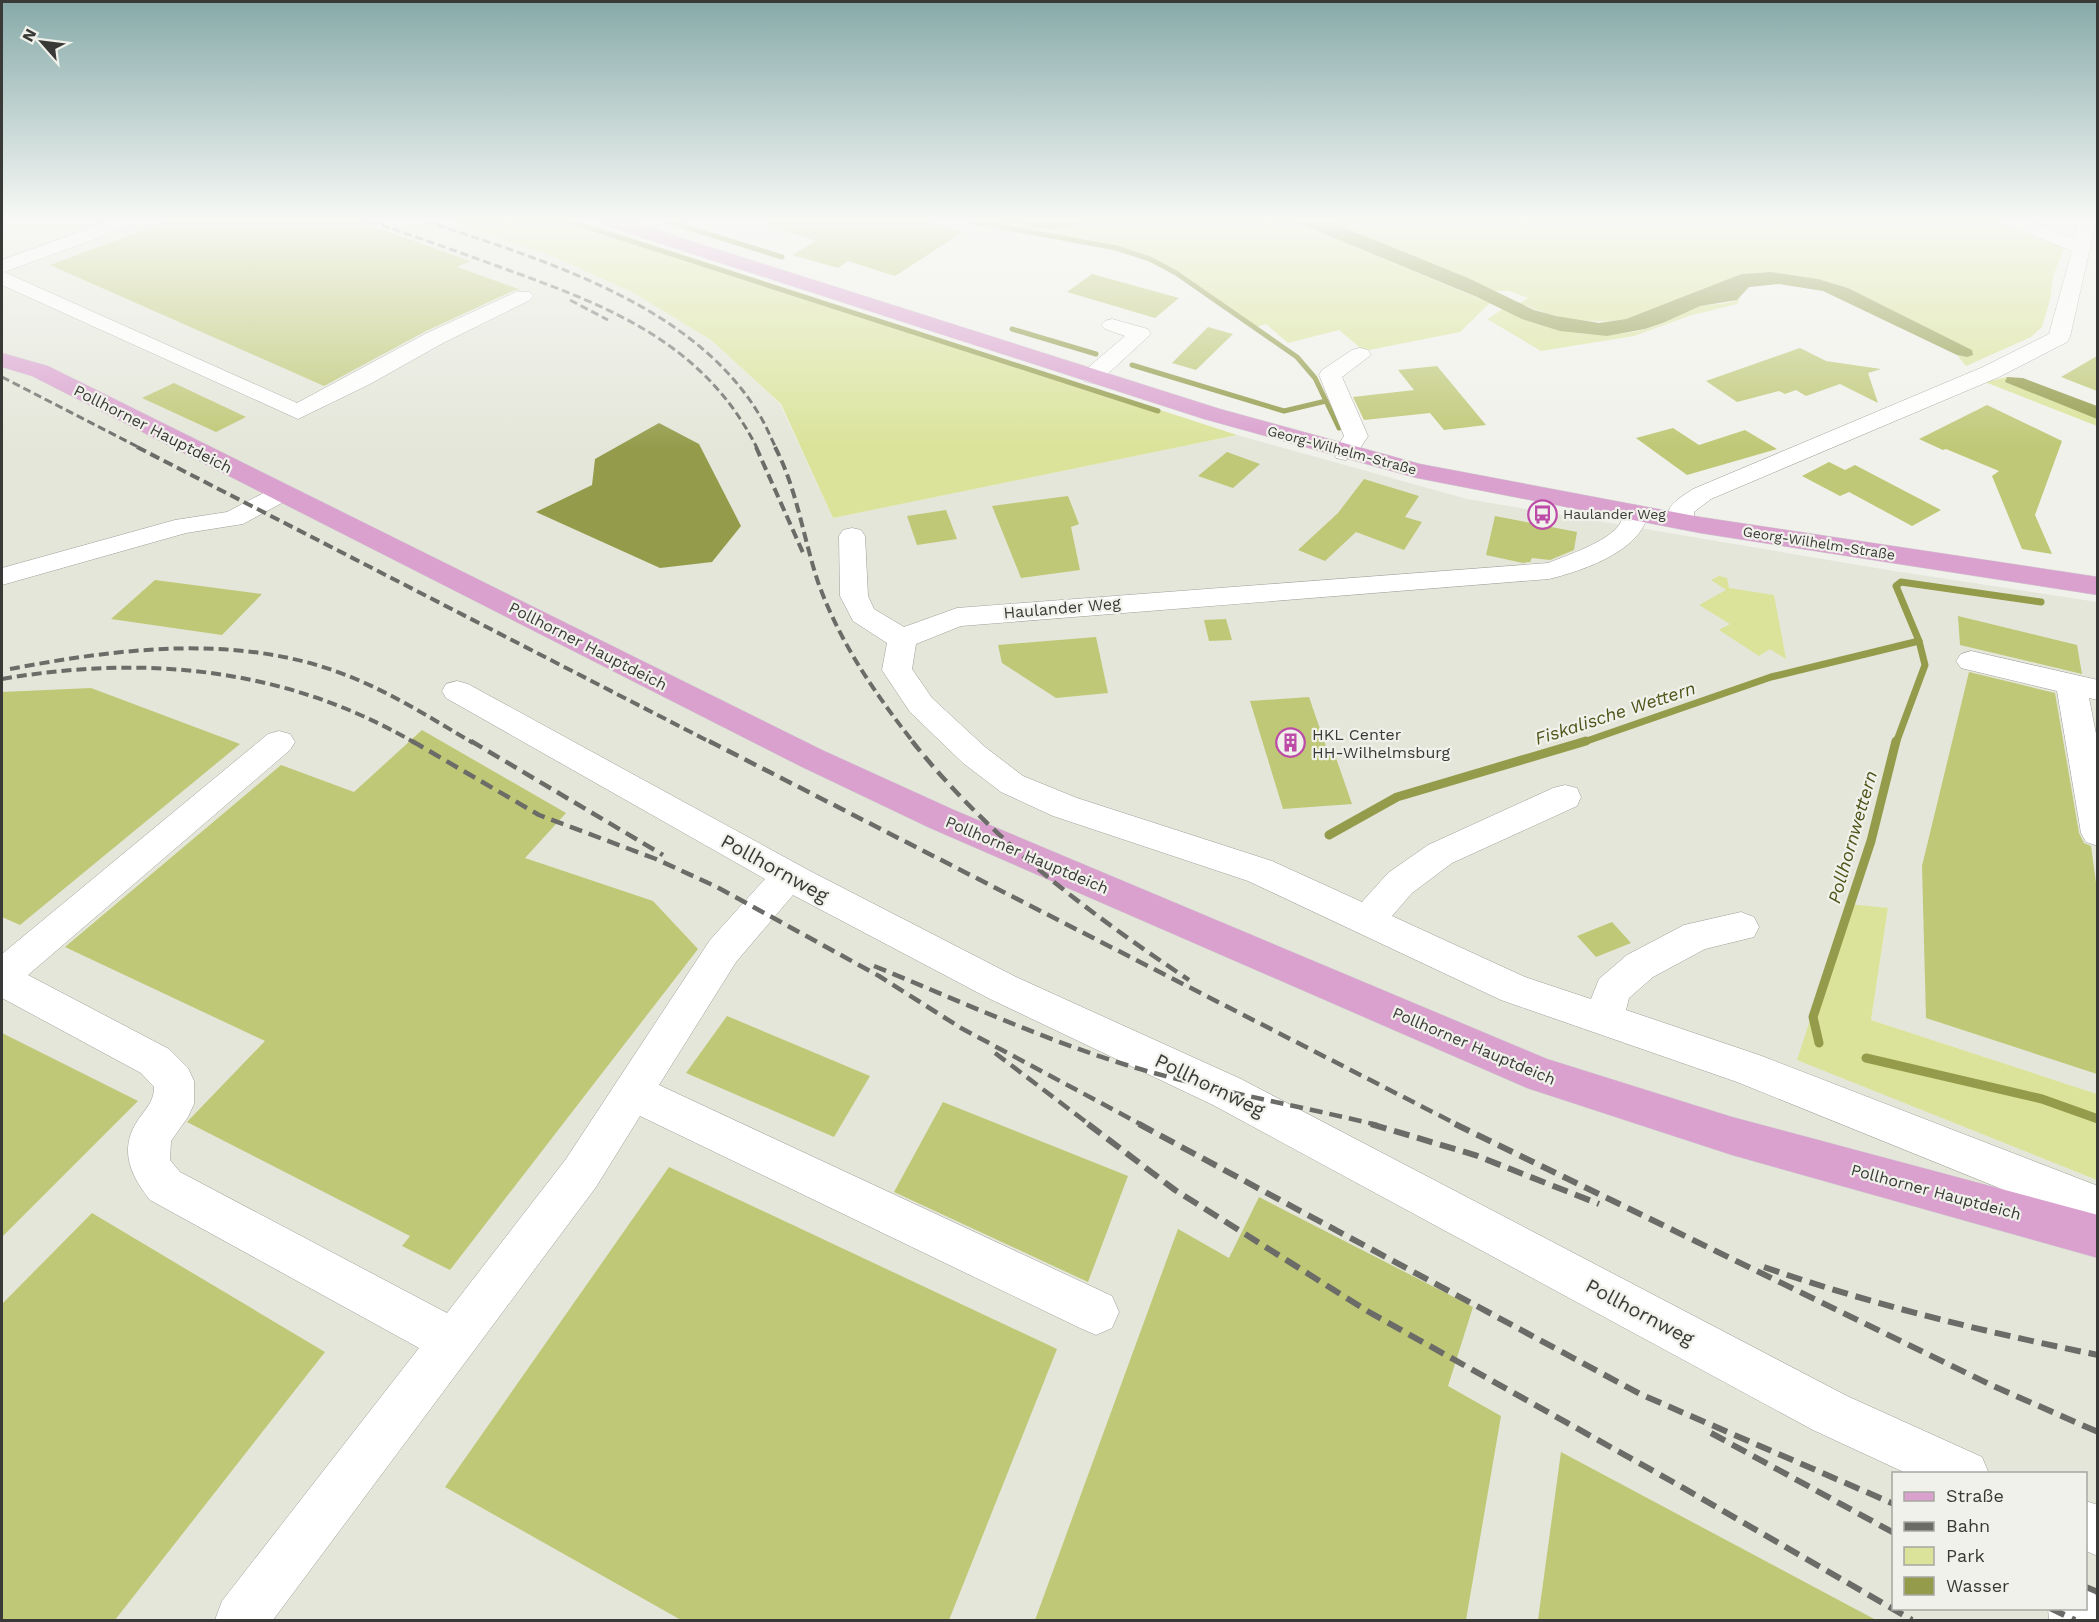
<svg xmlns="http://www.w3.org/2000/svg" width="2099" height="1622" font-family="'Work Sans',sans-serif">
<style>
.built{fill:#e4e6d9;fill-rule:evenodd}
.green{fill:#dae399}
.water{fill:#949c4b}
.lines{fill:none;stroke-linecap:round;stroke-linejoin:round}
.stream-far2{stroke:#949c4b;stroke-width:5}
.stream-far1{stroke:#949c4b;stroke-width:7}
.stream{stroke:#949c4b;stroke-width:9}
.building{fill:#bfc876}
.minor-casing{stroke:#9e9f99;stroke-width:1}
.major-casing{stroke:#cfcfcf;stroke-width:1}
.minor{fill:#fff;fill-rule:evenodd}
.major{fill:#daa1cf;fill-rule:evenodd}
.rail-far3{stroke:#6b6c68;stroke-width:3;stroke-dasharray:8 4;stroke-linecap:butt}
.rail-far2{stroke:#6b6c68;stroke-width:4;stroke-dasharray:10 5;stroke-linecap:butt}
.rail-far1{stroke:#6b6c68;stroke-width:4.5;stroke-dasharray:13 7;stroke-linecap:butt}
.rail{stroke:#6b6c68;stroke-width:6;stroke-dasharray:16 8;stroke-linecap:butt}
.labels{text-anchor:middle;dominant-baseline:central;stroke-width:4.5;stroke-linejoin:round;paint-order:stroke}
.far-street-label{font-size:14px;fill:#393937;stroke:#f0f1ea}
.far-poi-label{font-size:14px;fill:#393937;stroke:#f0f1ea;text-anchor:start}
.street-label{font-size:16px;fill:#393937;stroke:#f0f1ea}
.poi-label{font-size:16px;fill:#393937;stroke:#f0f1ea;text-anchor:start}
.water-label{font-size:18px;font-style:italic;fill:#4f5418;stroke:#f0f1ea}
.near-street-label{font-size:20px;fill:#393937;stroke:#f0f1ea}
</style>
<rect width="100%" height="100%" fill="#f0f1ea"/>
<path class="built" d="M2,221H447L550,255L634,293L711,340L780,404L833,518L1237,435L1467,499L1888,570L2097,602V1094L1871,1020L1888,909L1797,1059L2097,1180V1620H2ZM1894,1474H2086V1608H1894Z"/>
<g class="green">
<path d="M447,221H579L1237,435L833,518L781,404L711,340L634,293L550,255Z"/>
<path d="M965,221H1015L1043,228L1077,225L1086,221H1293L1490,303L1460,332L1364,351L1339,330L1288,343L1266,324L1253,328L1167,269L1137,256L1097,246Z"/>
<path d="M1328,221H1996L2064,248L2053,276L2050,300L2042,327L2031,337L1966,366L1957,355L1967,357L1972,350L1848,288L1818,279L1771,272L1742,274L1731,278L1626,319C1589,325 1554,319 1520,303L1528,298L1509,291H1494Z"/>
<path d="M1740,298L1737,304L1692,315L1634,336L1541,351L1487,319L1503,309C1551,334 1610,344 1662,324C1674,319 1684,311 1695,307C1709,303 1728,306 1740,298Z"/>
<path d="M2007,377L2006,382L2097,419V426L1985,382Z"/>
<path d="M1719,576L1727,578L1729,588L1774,595L1786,659L1770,649L1759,656L1719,630L1730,624L1699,605L1726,590L1711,580Z"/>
<path d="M1848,904L1888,908L1871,1020L2097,1094V1180L1797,1060Z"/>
</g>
<g class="water">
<path d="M1015,221H1086C1064,231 1037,231 1015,221Z"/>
<path d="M1293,221H1328L1468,278L1534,310L1556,316L1599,323L1626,319L1731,278L1742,274L1771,272L1818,279L1848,288L1972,350L1973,355L1967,357L1957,355L1823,291L1779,284L1749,287L1737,300L1700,306L1663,323L1645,329L1607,336L1560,331L1522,319L1477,297Z"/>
<path d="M2007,377L2023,378L2097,406V419L2005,382Z"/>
<path d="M659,423L699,444L741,526L712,562L660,568L536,512L592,485L595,459Z"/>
</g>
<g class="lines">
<g class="stream-far2">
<path d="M569,221L1158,411"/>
<path d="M666,221L782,257"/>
<path d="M970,221L1116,248L1150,259L1176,273L1297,357L1315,378L1339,428"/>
<path d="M1012,329L1096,354"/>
<path d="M1132,365L1284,411L1326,401"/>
</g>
<g class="stream-far1">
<path d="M1581,743L1771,677L1919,641"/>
<path d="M1896,743L1925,665L1919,641L1896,586L1901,582L2041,602"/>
</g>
<g class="stream">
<path d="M1329,835L1397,797L1586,741"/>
<path d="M1819,1043L1813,1017L1871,841L1896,741"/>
<path d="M1866,1058L2042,1099L2098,1119"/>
</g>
</g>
<g class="building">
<path d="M168,221H359L470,261L457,267L521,290H515L426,331L324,386L50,265Z"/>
<path d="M769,221H922L963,232L895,276L848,261L838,268L792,255L816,241L769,226Z"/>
<path d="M1092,274L1179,298L1155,318L1067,292Z"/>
<path d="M1208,327L1233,334L1196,370L1172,363Z"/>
<path d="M1800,348L1826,361L1881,369L1868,373L1878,403L1840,384L1806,396L1796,390L1785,394L1779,391L1737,402L1706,381Z"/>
<path d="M2097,356V391L2061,377Z"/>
<path d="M1437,366L1486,425L1444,430L1430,413L1364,420L1353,397L1414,390L1398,370Z"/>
<path d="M174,383L246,417L216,432L142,398Z"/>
<path d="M1987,405L2062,441L2035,515L2052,554L2022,549L1992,476L1999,471L1946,449L1943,450L1919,439Z"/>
<path d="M1673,428L1699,445L1745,430L1777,449L1687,475L1636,438Z"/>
<path d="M1227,452L1260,464L1233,488L1198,476Z"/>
<path d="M1829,462L1845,470L1855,465L1941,510L1912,526L1849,492L1840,496L1802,476Z"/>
<path d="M1364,479L1419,496L1405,517L1422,522L1404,550L1356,532L1325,561L1298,550L1338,513Z"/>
<path d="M1068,496L1079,524L1071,527L1080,570L1021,578L992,506Z"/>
<path d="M946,510L957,539L917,545L907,516Z"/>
<path d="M1495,516L1577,532L1574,550L1550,560L1532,558L1530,562L1523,563L1486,555Z"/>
<path d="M155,580L262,594L222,635L111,619Z"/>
<path d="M1958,616L2077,645L2082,674L1960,645Z"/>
<path d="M1226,619L1232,640L1209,641L1204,620Z"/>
<path d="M1096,637L1108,693L1056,698L1002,663L998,645Z"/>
<path d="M1969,672L2055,693L2079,833L2084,843L2091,846L2097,890V1074L1926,1018L1922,866Z"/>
<path d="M91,688L240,744L20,925L2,917V692Z"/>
<path d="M1309,697L1329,755H1335L1352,804L1283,809L1250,701Z"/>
<path d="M422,730L566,813L525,858L653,901L698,949L450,1270L402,1246L410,1236L187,1122L265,1041L65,947L281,765L354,792Z"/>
<path d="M1612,922L1631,943L1596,957L1577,936Z"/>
<path d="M727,1016L870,1076L834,1137L686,1073Z"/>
<path d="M2,1033L138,1101L2,1237Z"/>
<path d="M943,1102L1128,1176L1088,1282L894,1192Z"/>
<path d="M669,1167L1057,1349L949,1620H681L445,1487Z"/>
<path d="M1259,1197L1473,1307L1448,1386L1501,1416L1466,1620H1035L1178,1229L1229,1258Z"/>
<path d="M92,1213L325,1352L115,1620H2V1304Z"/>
<path d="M1561,1452L1876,1620H1538Z"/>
</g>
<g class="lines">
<defs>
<g id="minor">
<path d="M110,221H135L133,225L4,272L297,403L427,333L516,292H530L533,296L530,300L443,343L370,384L298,419L2,285V260Z"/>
<path d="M2005,221H2030L2074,238L2078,221H2096L2070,337L2067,342L1999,377L1711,499L1694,512V521L1690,526L1681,529L1672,526C1659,508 1680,498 1693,489L1983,367L2049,334L2072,251L2007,225Z"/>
<path d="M1112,319L1148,329L1151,334L1100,381L1092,383L1084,381L1081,376L1084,371L1125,336L1105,329L1101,325L1105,321Z"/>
<path d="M1360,348L1368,350L1371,355L1342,377L1368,436L1354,458L1345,460L1336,458L1333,453L1344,436L1319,375L1322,370L1352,350Z"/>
<path d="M282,485L291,488L295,493L291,498L243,524L186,533L2,585V568L175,520L227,512L273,488Z"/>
<path d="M1635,505L1644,508L1648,513C1642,551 1582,571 1549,579L961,626L916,644L912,669L932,698L985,747L1023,776L1077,798L1272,861L1362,902L1388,873L1428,845L1553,788L1565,785L1577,788L1581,797L1577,806L1452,863L1412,893L1392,916L1525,977L1591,999L1599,979L1627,955L1684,925L1741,912L1754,917L1759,927L1754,937L1705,949L1653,977L1629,998L1626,1010L1759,1055L2098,1186V1228L1737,1082L1501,1000L1248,881L1053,816L1001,792L963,763L910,712L882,670L887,643L853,621L840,596L839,536L843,530L852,528L861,530L865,536L868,596L874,609L904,627L957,608L1548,563C1566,556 1609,541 1619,525C1623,520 1622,513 1626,508Z"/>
<path d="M1971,651L2098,680V700L2089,698L2098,744V846L2086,842L2081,833L2057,691L1961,668L1956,661L1961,654Z"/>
<path d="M457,681L468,684L810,871L1016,977L1241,1079L1847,1396L1982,1457L1989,1474H1908L1813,1430L1213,1105L990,999L793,895L736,962L659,1085L1112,1296L1119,1312L1112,1328L1096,1335L1080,1328L640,1116L596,1187L273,1620H215L222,1601L419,1348L150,1200C131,1176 118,1150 138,1120C146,1108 154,1102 154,1087L141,1073L2,998V954L268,734L279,731L290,734L295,742L290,750L28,975L169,1049L188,1068L194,1081V1104L188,1117L171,1141L170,1160L180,1172L447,1313L566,1159L710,940L765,879L446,698L442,691L446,684Z"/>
<path d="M2086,1501L2098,1505V1556L2086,1551Z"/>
<path d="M2086,1587L2093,1589L2098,1601V1620H2049L2048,1608H2086Z"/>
</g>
<g id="major">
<path d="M601,221H628L1220,409L1420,464L1700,517L2098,577V595L1700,533L1417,478L1204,419L603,225Z"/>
<path d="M2,353L48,366L822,750L954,810L1547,1059L1732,1117L2098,1215V1258L1732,1155L1527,1088L930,828L800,766L32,376L2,367Z"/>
</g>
</defs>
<use href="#minor" class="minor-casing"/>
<use href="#major" class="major-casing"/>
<use href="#minor" class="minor"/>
<use href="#major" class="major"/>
<g class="rail-far3">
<path d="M370,221C416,237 462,253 508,270C611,307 705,344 757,448"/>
<path d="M426,221C541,260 689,302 757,411C765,423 770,436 776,448"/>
<path d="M570,300L608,320"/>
<path d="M2,377L140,448"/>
</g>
<g class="rail-far2">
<path d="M137,447L712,743"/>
<path d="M756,447L804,555"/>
<path d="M775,447C797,489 803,537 818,582C839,641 875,694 914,743"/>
<path d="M10,669C116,649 231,634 335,671C384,688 429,717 473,743"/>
<path d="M2,679C146,654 287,668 415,743"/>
</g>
<g class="rail-far1">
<path d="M412,741L539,815L656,859L717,887L879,976L961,1028L1142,1125"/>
<path d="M471,741L663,855"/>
<path d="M709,741L1458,1125"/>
<path d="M912,741C989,838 1087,912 1189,980"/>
<path d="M874,966C960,1001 1044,1040 1133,1067C1214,1091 1296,1105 1377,1125"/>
<path d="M995,1053L1090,1125"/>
</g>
<g class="rail">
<path d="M1088,1124L1175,1190L1369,1312L1673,1482L1912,1620"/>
<path d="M1139,1124L1640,1394L1894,1504"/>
<path d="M1371,1124L1475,1155L1599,1204"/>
<path d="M1455,1124L1991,1385L2098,1432"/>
<path d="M1764,1267C1873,1305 1985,1332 2098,1355"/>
<path d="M1711,1433L1894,1533"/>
<path d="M2086,1587L2098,1592"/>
<path d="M2050,1608L2075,1620"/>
</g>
</g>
<linearGradient id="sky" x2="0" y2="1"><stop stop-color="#86aaa9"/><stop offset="0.49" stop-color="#f8f9f6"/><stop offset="1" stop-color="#f8f9f6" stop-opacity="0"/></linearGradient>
<rect width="2099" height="448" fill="url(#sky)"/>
<defs>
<symbol id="bus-ring" viewBox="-11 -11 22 22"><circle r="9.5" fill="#f0f1ea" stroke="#bd4ca9" stroke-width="1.5"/><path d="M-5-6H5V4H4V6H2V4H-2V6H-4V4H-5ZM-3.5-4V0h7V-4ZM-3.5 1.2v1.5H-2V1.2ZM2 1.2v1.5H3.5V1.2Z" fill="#bd4ca9"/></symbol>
<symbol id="building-ring" viewBox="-11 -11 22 22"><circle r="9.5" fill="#f0f1ea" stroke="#bd4ca9" stroke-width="1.5"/><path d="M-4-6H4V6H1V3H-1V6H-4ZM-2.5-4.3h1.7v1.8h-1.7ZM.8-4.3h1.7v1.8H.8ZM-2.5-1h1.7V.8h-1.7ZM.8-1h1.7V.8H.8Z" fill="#bd4ca9"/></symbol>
</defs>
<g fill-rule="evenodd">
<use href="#bus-ring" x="1526" y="498" width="33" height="33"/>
<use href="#building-ring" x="1274" y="726" width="33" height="33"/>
</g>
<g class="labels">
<g class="far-street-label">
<text transform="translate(1342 450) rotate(15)">Georg-Wilhelm-Straße</text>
<text transform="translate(1819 543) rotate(9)">Georg-Wilhelm-Straße</text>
</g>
<g class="far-poi-label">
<text x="1563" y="514">Haulander Weg</text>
</g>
<g class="street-label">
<text transform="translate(153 429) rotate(27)">Pollhorner Hauptdeich</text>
<text transform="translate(1062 608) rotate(-5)">Haulander Weg</text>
<text transform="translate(588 646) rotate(27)">Pollhorner Hauptdeich</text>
<text transform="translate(1027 855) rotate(23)">Pollhorner Hauptdeich</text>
<text transform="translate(1474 1046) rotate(23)">Pollhorner Hauptdeich</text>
<text transform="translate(1936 1192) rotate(15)">Pollhorner Hauptdeich</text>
</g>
<g class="poi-label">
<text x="1312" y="734">HKL Center<tspan x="1312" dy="18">HH-Wilhelmsburg</tspan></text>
</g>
<g class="water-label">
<text transform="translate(1615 713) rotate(-18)">Fiskalische Wettern</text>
<text transform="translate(1852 837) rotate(-74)">Pollhornwettern</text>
</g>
<g class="near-street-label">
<text transform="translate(775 868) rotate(29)">Pollhornweg</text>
<text transform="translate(1210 1085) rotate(26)">Pollhornweg</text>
<text transform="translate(1640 1312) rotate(28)">Pollhornweg</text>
</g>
</g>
<rect width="2099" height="1622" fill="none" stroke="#393937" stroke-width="6"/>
<rect x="1892" y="1472" width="195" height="138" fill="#f0f1ea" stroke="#a7a7a2" stroke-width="1.5"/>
<rect x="1904" y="1492" width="30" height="9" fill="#daa1cf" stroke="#a7a7a2" stroke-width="1.5"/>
<text x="1946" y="1502" font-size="18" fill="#393937">Straße</text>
<rect x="1904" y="1522" width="30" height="9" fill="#6b6c68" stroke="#a7a7a2" stroke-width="1.5"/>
<text x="1946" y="1532" font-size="18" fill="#393937">Bahn</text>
<rect x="1904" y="1547" width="30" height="18" fill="#dae399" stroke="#a7a7a2" stroke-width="1.5"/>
<text x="1946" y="1562" font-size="18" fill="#393937">Park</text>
<rect x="1904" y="1577" width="30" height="18" fill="#949c4b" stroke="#a7a7a2" stroke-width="1.5"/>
<text x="1946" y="1592" font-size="18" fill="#393937">Wasser</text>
<g transform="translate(42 42) rotate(298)" stroke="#f0f1ea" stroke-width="4.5" paint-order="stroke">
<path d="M0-4.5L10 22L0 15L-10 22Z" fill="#393937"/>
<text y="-9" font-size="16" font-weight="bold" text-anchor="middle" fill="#393937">N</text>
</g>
</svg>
